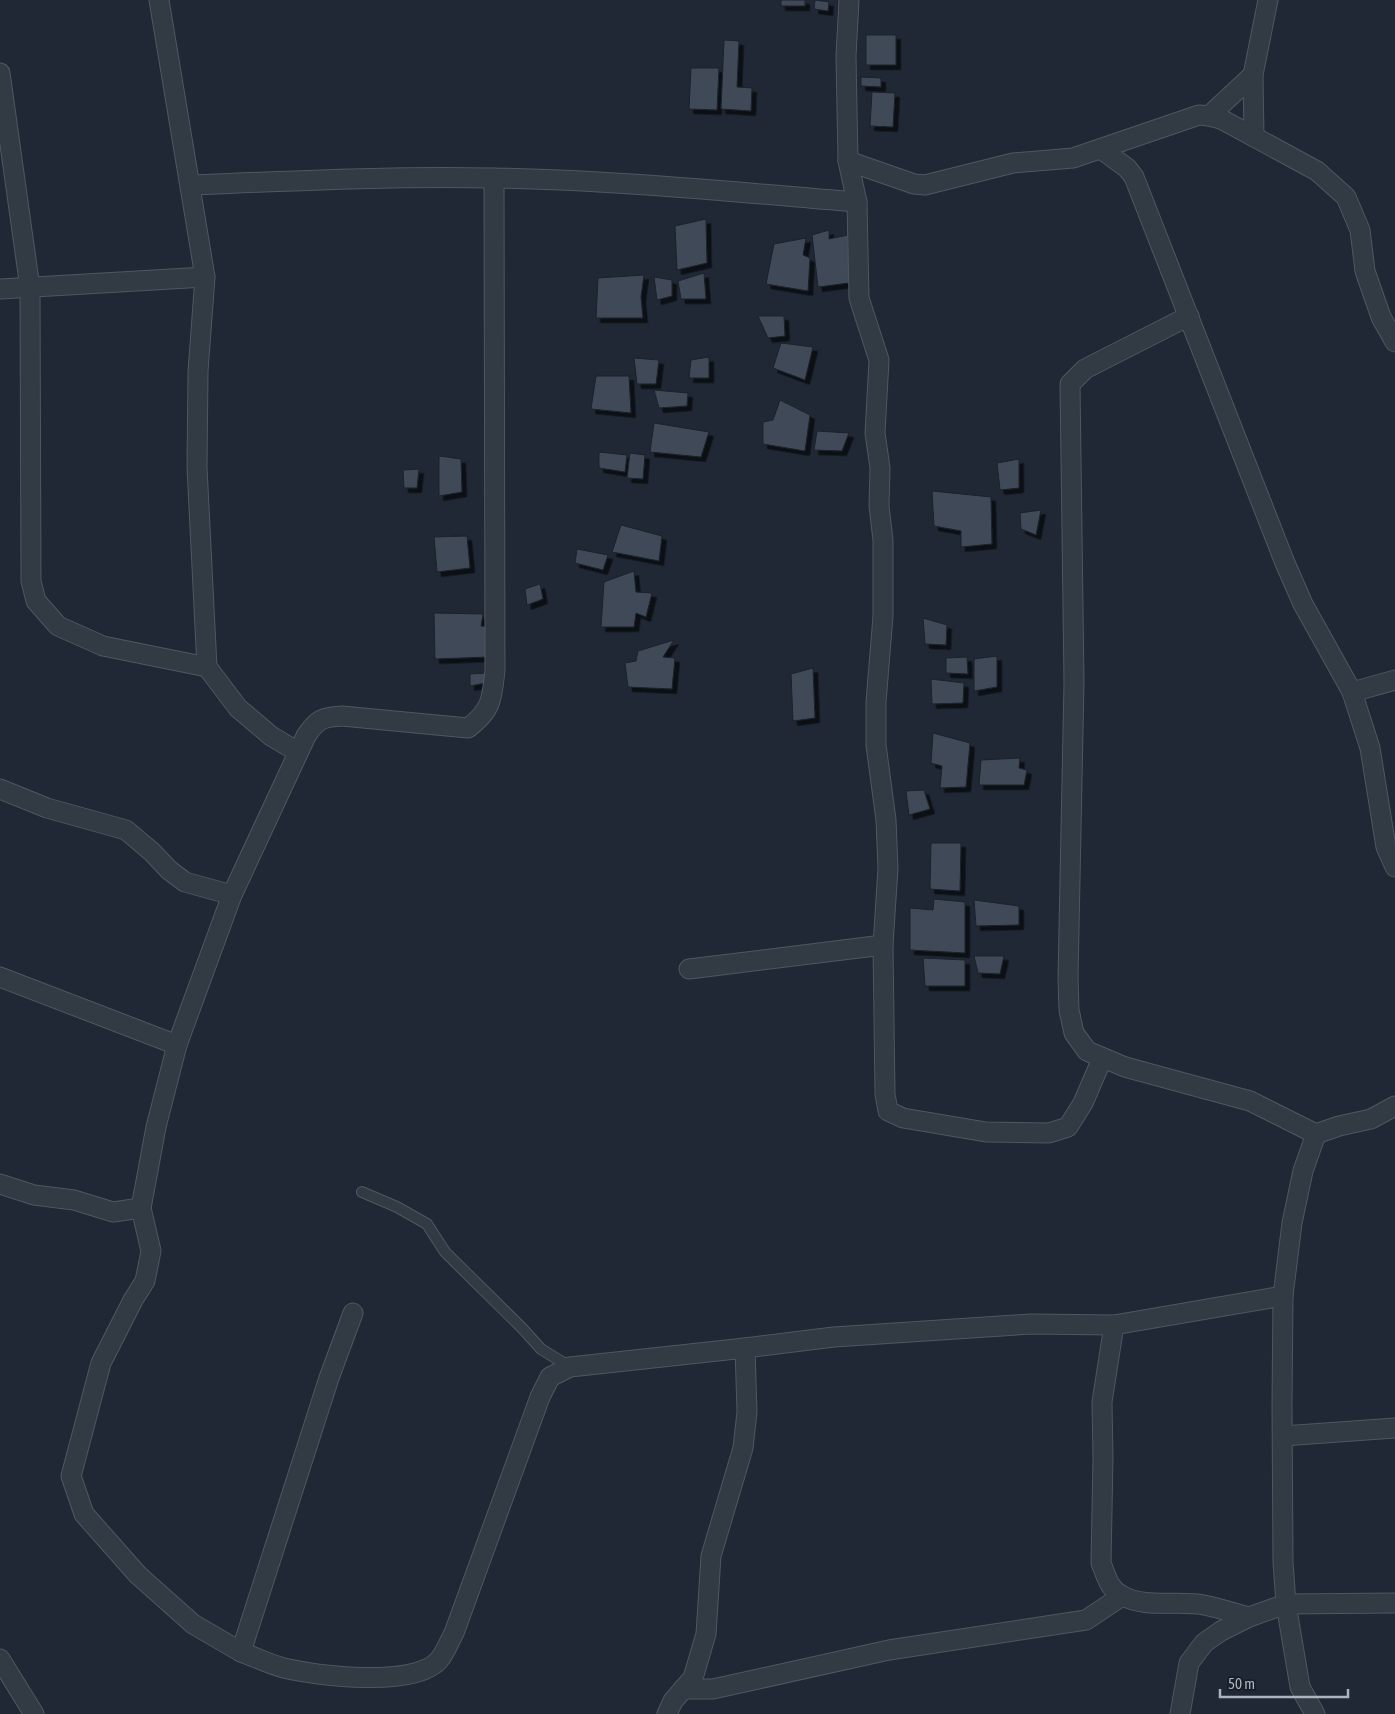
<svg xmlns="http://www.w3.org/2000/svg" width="1395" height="1714" font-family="'Asap Condensed',sans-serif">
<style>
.building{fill:#404a58;stroke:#1a212b;filter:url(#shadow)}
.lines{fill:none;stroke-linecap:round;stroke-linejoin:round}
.service-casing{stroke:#505763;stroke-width:12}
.minor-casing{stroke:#505763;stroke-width:21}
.service{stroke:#323a44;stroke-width:10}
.minor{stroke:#323a44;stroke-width:19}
</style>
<defs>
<filter id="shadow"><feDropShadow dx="4.5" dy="4.5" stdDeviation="0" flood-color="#0009"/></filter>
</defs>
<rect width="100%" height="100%" fill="#1f2834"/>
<g class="building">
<rect x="781" y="0" width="24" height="6"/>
<path d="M815,0L829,2L828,11L814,9Z"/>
<rect x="866" y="35" width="30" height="30"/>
<path d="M724,40L739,41L737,87L752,88L751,111L721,109Z"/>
<path d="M691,68H719L717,110L689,109Z"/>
<path d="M861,77L881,78V87L861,86Z"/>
<path d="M872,92L895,93L893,127L870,126Z"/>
<path d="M706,219L707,263L677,270L675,226Z"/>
<path d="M829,230V239L848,235L849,283L818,287L812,235Z"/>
<path d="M806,238L803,255L810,258L808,291L766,284L774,244Z"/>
<path d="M704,273L706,299H681L678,281Z"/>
<path d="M644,275L641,297L643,318H596L598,278Z"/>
<path d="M654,277L672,280V296L657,300Z"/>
<path d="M758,316H784L785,336L768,338Z"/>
<path d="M781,343L813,347L805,380L773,368Z"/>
<path d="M709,357V378H689L691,360Z"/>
<path d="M634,358L659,360L656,384H637Z"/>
<path d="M596,376H629L631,413L591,409Z"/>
<path d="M654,390L688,393L687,406L659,408Z"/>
<path d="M780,400L810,415L805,451L763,444V422L773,420Z"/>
<path d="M654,423L709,432L701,457L650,452Z"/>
<path d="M817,431L849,433L842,451L814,450Z"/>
<path d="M599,452L627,455L625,472L599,468Z"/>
<path d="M630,453L645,455L643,479L627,478Z"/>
<path d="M439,456L461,459L462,492L439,496Z"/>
<path d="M1019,459V488L1000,490L997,463Z"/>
<path d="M419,469L417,488H404L403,470Z"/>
<path d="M932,491L991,497L992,544L961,547V531L934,526Z"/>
<path d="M1041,510L1036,535L1021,529L1020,513Z"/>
<path d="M621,525L662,536L659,561L612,552Z"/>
<path d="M467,536L470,568L437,572L434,537Z"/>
<path d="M577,549L608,555L603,570L575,563Z"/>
<path d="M634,571L636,592L652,593L646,617L636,613L634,627H601L604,582Z"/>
<path d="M540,584L543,599L527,605L525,589Z"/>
<path d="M434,613L483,614L481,626L489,627L488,657L435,659Z"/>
<path d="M923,618L947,625L946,645L925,644Z"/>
<path d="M674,640L663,657L675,658L672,689L628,687L625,663L636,661L638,651Z"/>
<path d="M997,656V687L974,691V659Z"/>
<path d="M967,657L968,674L946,673V658Z"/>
<path d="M813,668L815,718L793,721L791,674Z"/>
<path d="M486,673V683L470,686V674Z"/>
<path d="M931,679L964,683L963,703L932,704Z"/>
<path d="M933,733L970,743L966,787L940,788L942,766L931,763Z"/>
<path d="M1020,758L1019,768L1027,770L1024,785H979L981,760Z"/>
<path d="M924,790L930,809L909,815L906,791Z"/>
<path d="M931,843H961L960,891L930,889Z"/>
<path d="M934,899L965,902V953L910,950V908L933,910Z"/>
<path d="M974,900L1019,906V925L976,926Z"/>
<path d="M974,956H1004L1000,974L978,973Z"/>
<path d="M923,958L965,960V986H925Z"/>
</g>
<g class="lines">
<defs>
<path id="service" d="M362,1192L397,1207L427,1224L445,1252L522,1328L541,1349L570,1367"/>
<g id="minor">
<path d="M159,0L205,277L198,371L197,467L207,667"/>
<path d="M849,0L846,56L848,161L857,202L859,298L879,360L875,433L880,468L879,506L883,540V616L876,702V745L886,820L888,868L883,945L885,1094L888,1111L903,1118L986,1132L1049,1133L1068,1127L1083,1103L1102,1059"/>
<path d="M0,73L30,288L31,581L36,601L58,626L103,646L207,667L238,708L271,736L298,752"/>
<path d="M1209,116L1253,75"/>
<path d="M1254,137L1253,75L1268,0"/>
<path d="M1101,149L1127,168L1134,177L1285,563L1303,604L1352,692L1370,748L1386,847L1395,867"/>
<path d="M848,161L914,184L925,185L1013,163L1073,158L1199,115L1209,116L1221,119L1317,171L1346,197L1360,230L1365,271L1381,317L1395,342"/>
<path d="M190,185C291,181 391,176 492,178C614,180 735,192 857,202"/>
<path d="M0,289L205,277"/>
<path d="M1189,316L1085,369L1070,384L1074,682L1068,978L1069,1010L1074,1033L1087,1051L1125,1067L1250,1101L1316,1134L1339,1126L1371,1119L1395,1106"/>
<path d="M1352,692L1395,680"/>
<path d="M0,789L47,808L126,830L152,852L169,870L185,882L232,895"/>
<path d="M689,969L883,945"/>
<path d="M0,977L177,1045"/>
<path d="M0,1184L34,1195L74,1200L113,1212L141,1208"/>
<path d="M353,1313L329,1378L241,1652C255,1657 269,1664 284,1668C317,1676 415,1688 439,1660C445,1653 449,1642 454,1633L540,1397L550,1377L570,1367L745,1348L747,1412L743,1448L711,1556L706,1634L693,1678L673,1701L667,1714"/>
<path d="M1114,1325L1102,1402L1103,1458L1101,1563C1106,1575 1109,1589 1121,1595C1145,1609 1178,1600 1204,1605C1219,1608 1234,1613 1249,1617"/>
<path d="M745,1348L834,1337L1031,1324L1114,1325L1283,1296"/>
<path d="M1283,1436L1395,1428"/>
<path d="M241,1652L193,1624L138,1575L84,1514L71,1476L101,1363L133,1300L145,1281L151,1251L141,1208L156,1127L177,1045L232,895L306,736C317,719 323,717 342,716L468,728C492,710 492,699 495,670L494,178"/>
<path d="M0,1659L34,1714"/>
<path d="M683,1689H713L889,1650L1086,1620L1122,1596"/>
<path d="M1180,1714L1189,1663L1204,1643L1221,1631L1249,1617L1286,1604L1395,1603"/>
<path d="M1315,1714L1300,1687L1286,1604L1283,1562L1282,1405L1283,1296L1292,1223L1303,1171L1316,1134"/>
</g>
</defs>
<use href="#service" class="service-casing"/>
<use href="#minor" class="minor-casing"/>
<use href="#service" class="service"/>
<use href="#minor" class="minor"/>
</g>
<path d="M1220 1689v8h128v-8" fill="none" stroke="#acb4c2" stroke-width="2.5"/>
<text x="1228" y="1689" font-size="15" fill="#acb4c2" stroke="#181f29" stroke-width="4" paint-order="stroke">50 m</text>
</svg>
